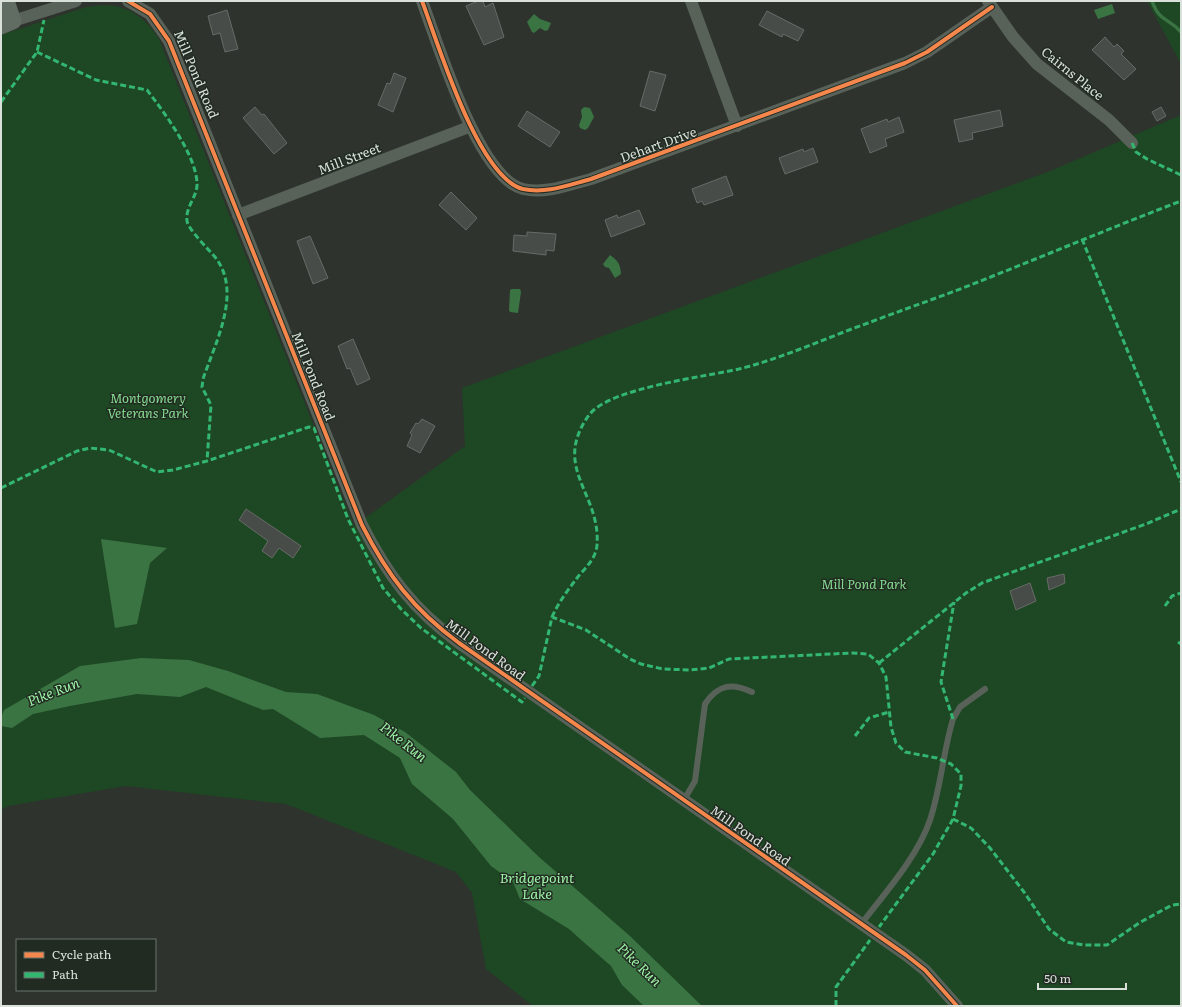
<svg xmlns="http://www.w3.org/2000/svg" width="1182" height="1007" font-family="Literata,serif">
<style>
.green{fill:#1e4724}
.water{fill:#3b7443}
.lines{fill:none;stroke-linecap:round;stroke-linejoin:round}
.stream{stroke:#3b7443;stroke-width:3.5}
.building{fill:#484c48;stroke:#676b67}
.lane{stroke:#586259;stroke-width:6}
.street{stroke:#586259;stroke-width:12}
.secondary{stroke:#616c62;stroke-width:17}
.quiet{stroke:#33b770;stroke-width:3;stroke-dasharray:6 3;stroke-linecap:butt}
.cycleway-casing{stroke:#212b22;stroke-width:6}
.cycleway{stroke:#f5874c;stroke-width:4}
.labels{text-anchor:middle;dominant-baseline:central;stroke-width:3;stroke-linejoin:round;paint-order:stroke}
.street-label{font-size:13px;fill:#dae0da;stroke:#212b22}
.park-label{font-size:13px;font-style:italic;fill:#85db90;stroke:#212b22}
.water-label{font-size:14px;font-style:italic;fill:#9df3a6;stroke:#212b22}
</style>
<rect width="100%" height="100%" fill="#2e332e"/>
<g class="green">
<path d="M1147,1H1181V64Z"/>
<path d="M103,5C128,5 146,18 159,39L354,526L465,446L462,388L1050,171L1181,115V1006H533L486,969L472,893L456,872L286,804L126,786L8,806L1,810V35L86,7Z"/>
</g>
<g class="water">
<path d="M1112,4L1115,13L1098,19L1094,10Z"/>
<path d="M534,14L540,19L551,23L548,30L545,31L540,28L534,33L532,32L527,22Z"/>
<path d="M584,107L590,108L594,117L588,128L585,130L580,128L579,125L582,117L581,110Z"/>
<path d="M610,255C618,261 620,263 621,274L615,278L609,268L605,267L603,264Z"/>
<path d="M512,289H520L521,292L518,313L510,312L509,310L510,290Z"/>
<path d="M101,539L167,548L150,563L137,624L115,628Z"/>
<path d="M141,658L189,660L228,671L286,692L317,694L374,715L405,732L456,772L470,790L539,857L630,936L702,1006H644L622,985L611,966L579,938L569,929L520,899L513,882L491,866L453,819L412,784L400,758L364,735L320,738L273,709L263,710L206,687L180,697L137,694L70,706L33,714L12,728L1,726V718L4,710L80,666Z"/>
</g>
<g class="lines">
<path class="stream" d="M1152,1C1160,23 1168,17 1181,32"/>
</g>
<g class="building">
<path d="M478,1H483L485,7L493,3L504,37L484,45L466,6Z"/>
<path d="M227,10L238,49L225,52L220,33L213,35L208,16Z"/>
<path d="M767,11L804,30L798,41L783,34L782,37L759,25Z"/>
<path d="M1105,37L1114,47L1117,44L1124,51L1121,54L1136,69L1124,80L1092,50Z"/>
<path d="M650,71L666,75L655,111L640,106Z"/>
<path d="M394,73L406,78L393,112L378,105L387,83L390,84Z"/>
<path d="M255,107L262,115L264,114L287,143L274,154L243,118Z"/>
<path d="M1161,107L1166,116L1157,121L1152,112Z"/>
<path d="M1000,110L1003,126L972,133L973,139L959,142L954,120Z"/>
<path d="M527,111L560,132L550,147L518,126Z"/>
<path d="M899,117L904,132L885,139L887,146L870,153L861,129L887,119L888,122Z"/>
<path d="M813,148L818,162L785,174L779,158L803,149L804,152Z"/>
<path d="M726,176L733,195L704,205L702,201L697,203L692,189Z"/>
<path d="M451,192L477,218L466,230L439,205Z"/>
<path d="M639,210L645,224L611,237L605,220L617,215L618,218Z"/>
<path d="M527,232L556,234L554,251L546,250V255L513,251L514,235L527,236Z"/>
<path d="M310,236L328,278L313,284L297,241Z"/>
<path d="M353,339L370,379L357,385L350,368L347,369L338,346Z"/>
<path d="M422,419L435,426L420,453L407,446L412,435L410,433L416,423L418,424Z"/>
<path d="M246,509L301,546L293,558L279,548L272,558L262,551L268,541L239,520Z"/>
<path d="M1064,574L1065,583L1049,590L1047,578Z"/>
<path d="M1030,583L1036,601L1016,610L1010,591Z"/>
</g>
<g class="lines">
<g class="lane">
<path d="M684,800L695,781L705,704C718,684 732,683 752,692"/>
<path d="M862,923C885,893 918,856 930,820C941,787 943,752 953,719L960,707L985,689"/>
</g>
<g class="street">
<path d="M128,1L150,14L169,41L362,525C388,576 413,609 459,643L906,955L925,970L957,1006"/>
<path d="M422,1C438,43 478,178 523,189C546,194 568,185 591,179L905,63L927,52L992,7"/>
<path d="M691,1L737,126"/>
<path d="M988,1L1013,37L1037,64L1109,120L1132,143"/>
<path d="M13,21L76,1"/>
<path d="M238,215L469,127"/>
</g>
<path class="secondary" d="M1,26L13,21L6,1"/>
<g class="quiet">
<path d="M37,52L96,80L147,90C164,112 196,155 197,183C198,196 185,207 187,221C188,229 209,250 215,257C243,292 215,343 203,379L202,387L211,405L207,461"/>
<path d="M1,102L37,52L44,20"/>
<path d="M1132,143L1136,152L1147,159L1181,175"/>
<path d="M1082,239L1181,482"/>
<path d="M1,488L77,451L90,448L109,450L157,472L173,470L207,461L309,427L314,428L348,519L383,588L401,609L421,628L522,702L525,698"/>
<path d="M1165,606L1172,596L1181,593"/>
<path d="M552,617C558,603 568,590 577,578C585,568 596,559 597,545C601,493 551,468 589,415C609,388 704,377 739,369C783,358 826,338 868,323C910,307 952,293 993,276C1056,251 1118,225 1181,201"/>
<path d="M1178,642L1181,644"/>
<path d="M879,663L966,593L982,583L1146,524L1181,509"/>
<path d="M532,686L539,676L552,617L586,630L630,659L641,664L663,669L690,670L709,668L729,659L852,653L868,654L879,663L886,677L891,727L896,743L905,752L937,758L951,764L961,774V786L953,819L933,854L879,927"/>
<path d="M953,719L941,682L954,602"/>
<path d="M855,736L869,718L889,712"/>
<path d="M953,819L971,828L990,848L1024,892L1049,929L1066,942L1084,945H1107L1139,923L1172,905L1181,904"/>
<path d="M836,1006V987L870,940"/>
</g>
<defs>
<g id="cycleway">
<path d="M128,1L150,14L169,41L362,525C388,576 413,609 459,643L906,955L925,970L957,1006"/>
<path d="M422,1C438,43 478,178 523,189C546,194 568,185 591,179L905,63L927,52L992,7"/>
</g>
</defs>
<use href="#cycleway" class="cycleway-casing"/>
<use href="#cycleway" class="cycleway"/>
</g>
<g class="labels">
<g class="street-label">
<text transform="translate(1073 73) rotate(39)">Cairns Place</text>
<text transform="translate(197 74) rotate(67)">Mill Pond Road</text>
<text transform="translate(658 144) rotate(-20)">Dehart Drive</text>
<text transform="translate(349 158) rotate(-21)">Mill Street</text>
<text transform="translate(314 376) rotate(68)">Mill Pond Road</text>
<text transform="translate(486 649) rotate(36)">Mill Pond Road</text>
<text transform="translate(751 835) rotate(35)">Mill Pond Road</text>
</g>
<g class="park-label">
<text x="148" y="397">Montgomery<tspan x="148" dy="15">Veterans Park</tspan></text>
<text x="864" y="583">Mill Pond Park</text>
</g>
<g class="water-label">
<text transform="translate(53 691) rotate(-21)">Pike Run</text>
<text transform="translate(404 741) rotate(38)">Pike Run</text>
<text x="537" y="877">Bridgepoint<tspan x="537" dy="16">Lake</tspan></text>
<text transform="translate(640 964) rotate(44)">Pike Run</text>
</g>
</g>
<rect width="1182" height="1007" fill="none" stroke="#dae0da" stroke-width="4"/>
<rect x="16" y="939" width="140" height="52" fill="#212b22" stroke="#6b736c"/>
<rect x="24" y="952" width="20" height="6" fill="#f5874c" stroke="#6b736c"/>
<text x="52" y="959" font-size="12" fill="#dae0da">Cycle path</text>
<rect x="24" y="972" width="20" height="6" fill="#33b770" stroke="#6b736c"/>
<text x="52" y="979" font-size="12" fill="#dae0da">Path</text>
<path d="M1038 983v6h88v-6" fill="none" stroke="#dae0da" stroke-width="2"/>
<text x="1044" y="983" font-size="12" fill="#dae0da" stroke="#212b22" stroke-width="3" paint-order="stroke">50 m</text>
</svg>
